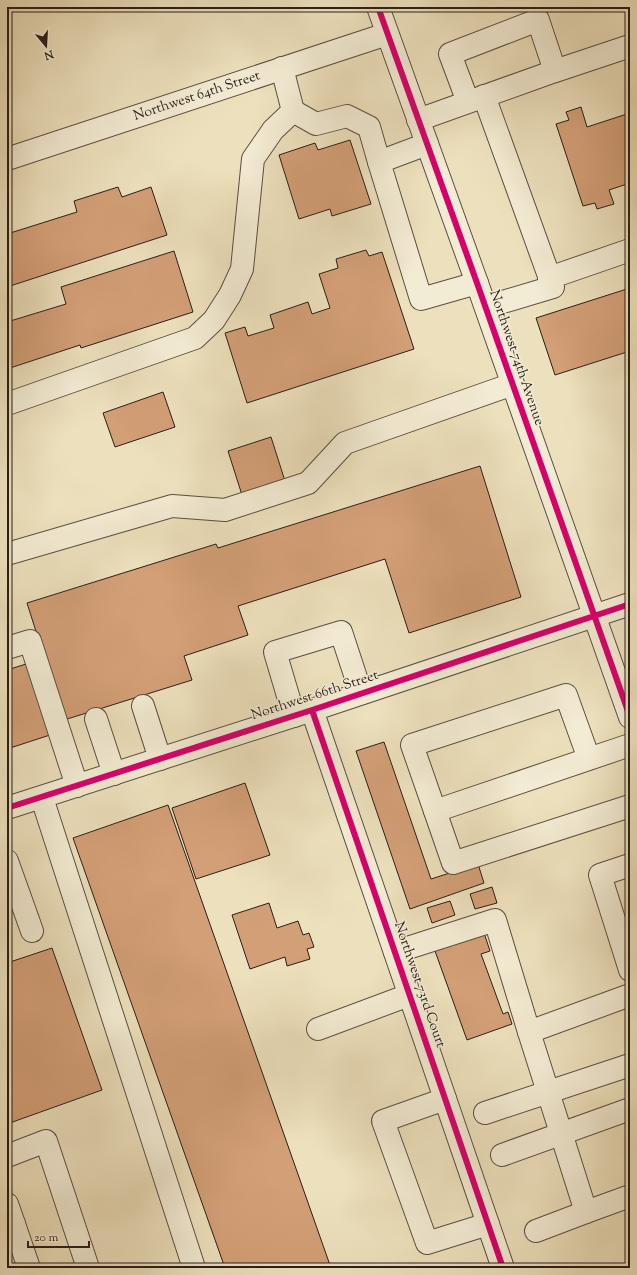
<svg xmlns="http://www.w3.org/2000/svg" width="637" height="1275" font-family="'Sorts Mill Goudy',serif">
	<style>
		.building { fill: #d39f77; stroke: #291e19 }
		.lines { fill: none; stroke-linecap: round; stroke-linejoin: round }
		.minor-casing { stroke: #5a4f42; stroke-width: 24 }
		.minor { stroke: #f3ecd4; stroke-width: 22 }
		.cycleway-casing { stroke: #f3ecd4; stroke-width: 8 }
		.cycleway { stroke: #d6006c; stroke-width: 6 }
		.labels { text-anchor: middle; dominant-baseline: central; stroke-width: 3; stroke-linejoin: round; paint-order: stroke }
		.street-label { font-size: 14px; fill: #291e19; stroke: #f3ecd4 }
	</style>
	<rect width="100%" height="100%" fill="#ede1bd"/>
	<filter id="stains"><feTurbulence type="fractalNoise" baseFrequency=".005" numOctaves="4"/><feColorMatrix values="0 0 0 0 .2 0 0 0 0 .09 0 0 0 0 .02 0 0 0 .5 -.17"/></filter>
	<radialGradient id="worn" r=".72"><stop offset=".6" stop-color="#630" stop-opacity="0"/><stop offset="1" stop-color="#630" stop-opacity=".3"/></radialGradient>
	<path class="building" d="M581,107l6,20 43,-14v70l-21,7 5,14 -17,5 -2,-6 -12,3 -27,-82 13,-4 -3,-8z
		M350,140l21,64 -39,12 -2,-7 -31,10 -20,-64 36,-12 3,7z
		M118,187l4,10 29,-10 16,48 -160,52v-53l70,-22 -3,-11z
		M366,250l3,6 13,-4 32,97 -167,54 -22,-70 20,-6 3,9 26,-8 -4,-13 38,-13 4,12 18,-6 -11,-34 19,-6 -2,-9z
		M174,251l19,61 -112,36 -1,-3 -73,24v-47l59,-18 -5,-17z
		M630,288v63l-75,24 -19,-57z
		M163,392l12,35 -60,20 -12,-34z
		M271,437l14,44 -43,14 -14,-44z
		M480,466l41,131 -112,36 -24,-74 -147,47 10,29 -64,21 8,24 -128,40 -37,-117 189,-59 2,4z
		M26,664l24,71 -43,14v-79z
		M384,742l47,137 47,-15 6,19 -74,26 -54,-158z
		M245,783l25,72 -74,24 -24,-71z
		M168,805l163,463h-106l-152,-430z
		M492,887l5,16 -22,6 -5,-15z
		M450,901l5,14 -23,8 -5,-15z
		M269,903l8,25 21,-7 5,14 6,-2 5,14 -7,2 3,10 -23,7 -2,-9 -35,12 -18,-54z
		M484,933l6,18 -9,3 22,60 5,-2 4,12 -45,16 -32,-89z
		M52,948l50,142 -95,34v-161z"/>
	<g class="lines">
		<defs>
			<g id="minor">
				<path d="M378,7l99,276 153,434"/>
				<path d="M282,68l11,43 23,13 31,-8 22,11 10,35"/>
				<path d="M555,71l75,-25"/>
				<path d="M484,96l69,191 -67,20"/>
				<path d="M418,120l137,-49 -17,-51 -88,34 18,48"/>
				<path d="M427,144l-48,18 42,137 56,-16"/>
				<path id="s1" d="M7,159l380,-125"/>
				<path d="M549,278l81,-28"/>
				<path d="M7,404l188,-66 19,-18 16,-25 12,-26 11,-110 20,-29 20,-19"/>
				<path d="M7,554l165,-48 53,4 83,-27 37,-40 168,-59"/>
				<path d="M7,648l23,-7 47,145"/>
				<path d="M143,706l17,53"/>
				<path d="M312,710l191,558"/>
				<path d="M294,716l-19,-64 66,-20 20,61"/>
				<path d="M96,719l18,55"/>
				<path d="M589,759l-23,-64 -154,50 23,66 195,-66"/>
				<path d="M42,798l152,470"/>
				<path d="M7,808l305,-98 318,-106"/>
				<path d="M435,811l18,52 177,-57"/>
				<path d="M7,861l25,70"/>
				<path d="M630,865l-30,10 30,95"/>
				<path d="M395,952l100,-32 34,112"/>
				<path d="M630,995l-101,37 57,180 44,-16"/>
				<path d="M318,1029l91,-34"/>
				<path d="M445,1099l-62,22 44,122 61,-19"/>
				<path d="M485,1113l145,-48"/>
				<path d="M502,1155l128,-46"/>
				<path d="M7,1156l39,-15 42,127"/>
				<path d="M7,1204l7,20"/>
				<path d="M7,1226l7,-2 15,44"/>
				<path d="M536,1231l50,-19"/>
			</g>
		</defs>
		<use href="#minor" class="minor-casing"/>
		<use href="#minor" class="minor"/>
		<defs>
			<path id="cycleway" d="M378,7l99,276 153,434
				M312,710l191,558
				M7,808l305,-98 318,-106"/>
		</defs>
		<use href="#cycleway" class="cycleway-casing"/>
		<use href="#cycleway" class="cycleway"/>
	</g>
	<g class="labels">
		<g class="street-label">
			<text stroke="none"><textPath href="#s1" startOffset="200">Northwest 64th Street</textPath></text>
			<text transform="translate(516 358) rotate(71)">Northwest 74th Avenue</text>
			<text transform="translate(315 696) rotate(-18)">Northwest 66th Street</text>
			<text transform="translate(419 985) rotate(71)">Northwest 73rd Court</text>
		</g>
	</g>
	<rect width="637" height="1275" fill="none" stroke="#ede1bd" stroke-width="24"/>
	<rect x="8" y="8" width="621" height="1259" fill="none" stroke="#291e19" stroke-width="2"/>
	<rect x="12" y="12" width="613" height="1251" fill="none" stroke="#291e19"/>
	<g transform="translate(46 46) rotate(162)" stroke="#f3ecd4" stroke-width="3" paint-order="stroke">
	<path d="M0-3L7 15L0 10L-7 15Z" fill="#291e19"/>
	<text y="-6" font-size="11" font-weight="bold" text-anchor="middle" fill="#291e19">N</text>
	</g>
	<path d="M28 1241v6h61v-6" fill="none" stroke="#291e19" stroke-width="2"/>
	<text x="34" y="1241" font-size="12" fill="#291e19" stroke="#f3ecd4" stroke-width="3" paint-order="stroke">20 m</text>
	<rect width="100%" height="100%" filter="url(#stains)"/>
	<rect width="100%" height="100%" fill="url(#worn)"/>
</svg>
